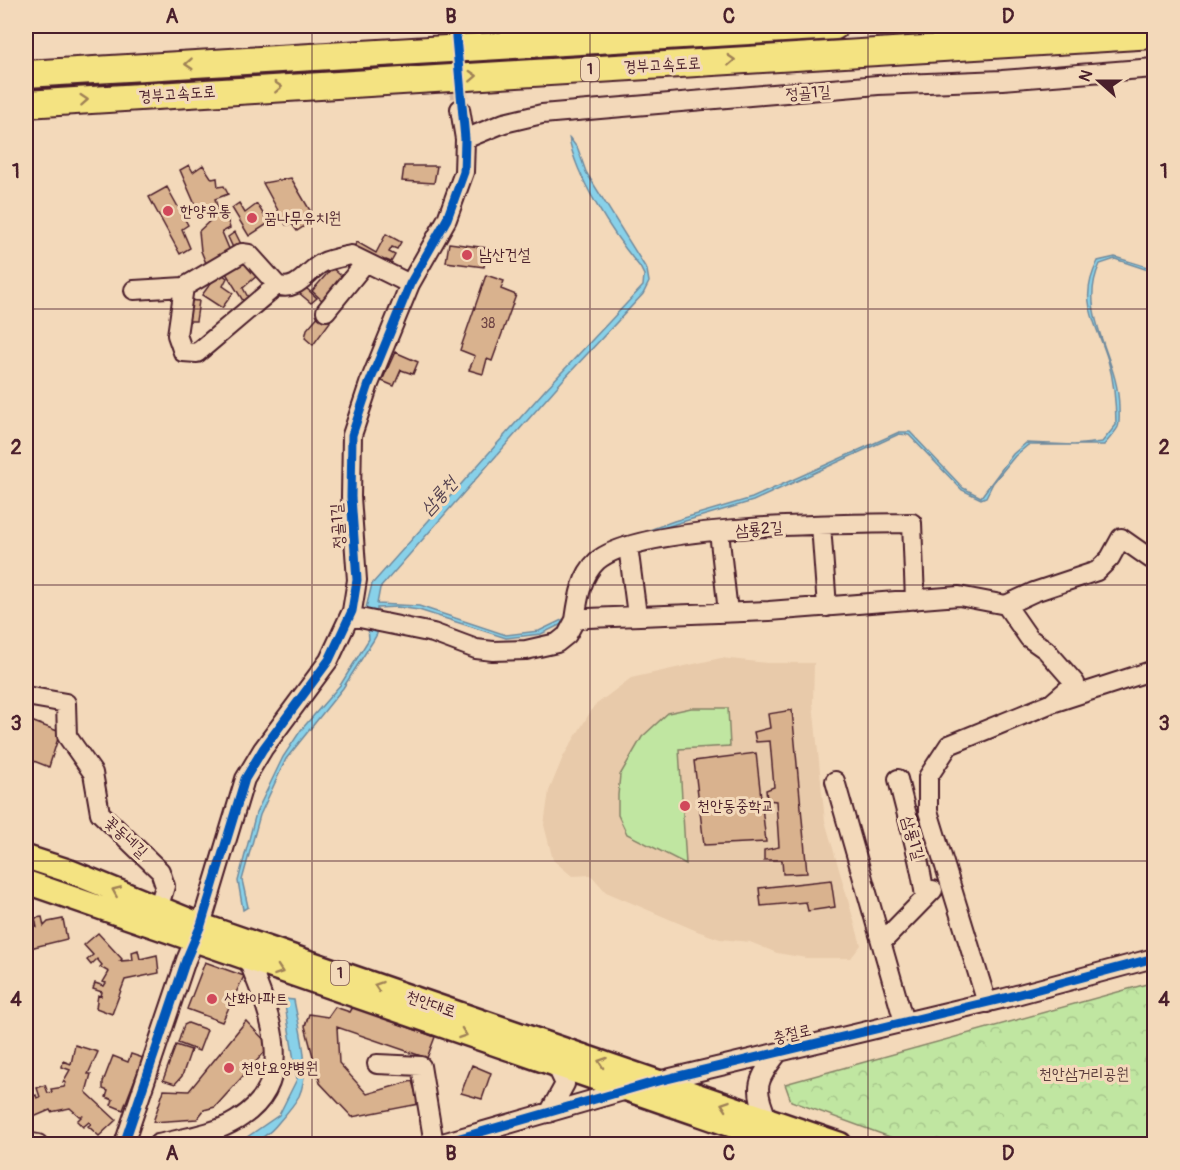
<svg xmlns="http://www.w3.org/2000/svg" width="1180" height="1170" font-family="Pangolin,'Poor Story',sans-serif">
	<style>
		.built { fill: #e8caaa }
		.park { fill: url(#park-crowns); stroke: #858266; stroke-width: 1.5 }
		.garden { fill: #c0e6a1; stroke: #858266; stroke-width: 1.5 }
		.water { fill: #88d1e9; stroke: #6f8a9d; stroke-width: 1.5 }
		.building { fill: #d9b28e; stroke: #4a1f2b; stroke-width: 1.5 }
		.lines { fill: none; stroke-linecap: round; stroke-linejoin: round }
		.minor-tunnel { stroke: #d1b49d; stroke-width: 18; stroke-dasharray: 18 9; stroke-linecap: butt }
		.minor-casing { stroke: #4a1f2b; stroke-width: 22 }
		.major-casing { stroke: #4a1f2b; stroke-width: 27 }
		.highway-casing { stroke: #4a1f2b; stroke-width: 30 }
		.minor { stroke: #f3d9ba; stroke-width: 18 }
		.major { stroke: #f4e382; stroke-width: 22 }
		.highway { stroke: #f4e382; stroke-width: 26 }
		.cycleway-casing { stroke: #f3d9ba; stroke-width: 13 }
		.cycleway { stroke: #0057b8; stroke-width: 9 }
		.oneway { stroke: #9f8156 }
		.grid { fill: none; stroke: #4a1f2b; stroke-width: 1.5; stroke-opacity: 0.55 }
		.poi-dot { fill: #d1495b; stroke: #f3d9ba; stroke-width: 2 }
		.labels { text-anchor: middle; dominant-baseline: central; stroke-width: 6; stroke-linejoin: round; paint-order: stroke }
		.number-label { font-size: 14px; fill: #6e4444 }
		.shield { fill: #f3d9ba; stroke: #7d5756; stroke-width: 1.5 }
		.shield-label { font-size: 15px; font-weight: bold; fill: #4a1f2b }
		.street-label { font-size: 16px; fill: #4a1f2b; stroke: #f3d9ba }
		.poi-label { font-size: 16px; fill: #4a1f2b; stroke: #f3d9ba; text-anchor: start }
		.park-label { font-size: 16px; fill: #5c3d3d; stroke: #f3d9ba }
		.water-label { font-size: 18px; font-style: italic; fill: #564351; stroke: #f3d9ba }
		.neatline { fill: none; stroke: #4a1f2b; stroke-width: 2 }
		.grid-label { font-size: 20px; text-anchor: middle; font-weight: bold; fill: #4a1f2b }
	</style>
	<defs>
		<pattern id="park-crowns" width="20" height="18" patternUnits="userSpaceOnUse" patternTransform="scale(1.5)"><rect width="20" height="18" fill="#c0e6a1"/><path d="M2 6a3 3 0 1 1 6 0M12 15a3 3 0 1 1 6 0" fill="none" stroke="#a6c58b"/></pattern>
	</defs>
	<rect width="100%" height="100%" fill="#f3d9ba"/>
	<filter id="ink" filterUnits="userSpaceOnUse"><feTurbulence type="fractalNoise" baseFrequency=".0167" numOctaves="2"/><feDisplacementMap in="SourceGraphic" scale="12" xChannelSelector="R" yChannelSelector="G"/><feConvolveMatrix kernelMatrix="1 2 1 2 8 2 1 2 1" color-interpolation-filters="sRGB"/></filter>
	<g filter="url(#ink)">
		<path class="built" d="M721,658l46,5h47l-1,40 12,118 36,124 -10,13h-45l-29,-5 -27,-11 -30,-3 -23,-8 -91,-39 -15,-17 -19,1 -19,-16 -9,-35 5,-34 14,-34 31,-51 37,-28z"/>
		<path class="park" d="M1154,982v162h-245l-118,-43 -6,-17z"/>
		<path class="garden" d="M691,708h37l2,38 -51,3 7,115 -59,-30 -9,-19v-20l2,-20 22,-38 26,-24z"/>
		<path class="water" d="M569,137l9,12 8,23 61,98 2,12 -6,12 -81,87 -182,207 -3,16 42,2 87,29 33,-4 25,-12 47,-75 63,-23 78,-23 147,-66h11l53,56 18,9 32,-43 13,-11 48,2 28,-3 14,-17c0,-22 -2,-44 -8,-65 -12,-39 -31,-58 -10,-99l17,-4 39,12v3l-39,-13 -15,5c-24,50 19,93 19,144 0,5 1,14 -1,19 -3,6 -10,13 -14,18h-76l-13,11 -22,27 -7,14 -5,2 -19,-9 -53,-55 -10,-1 -146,67 -78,23 -62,23 -47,75 -25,12 -35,4 -87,-28 -22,-3 -20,1v26l-4,7 -30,47 -57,71 -26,56 -18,65 6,27 -5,3 -5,-29 18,-68 27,-56 18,-27 40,-46 28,-45 -3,-31 6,-24 173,-194 98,-104 1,-11 -4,-8c-26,-31 -65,-90 -71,-130z
			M284,999l10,1c5,29 18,67 5,96 -5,9 -13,18 -20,26 -11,14 -24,23 -42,22l42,-29 18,-36z"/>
		<path class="building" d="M189,165l4,7 10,-7 9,14 5,-1 1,9 6,-1 4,8 -13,5 3,10 -18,7 -20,-46z
			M404,166h33l-3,17 -32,-2z
			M291,178l24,41 -18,12 -5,-7 -6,1 -23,-42z
			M167,187l21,38 -6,4 8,19 -10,6 -31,-57z
			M239,203l6,10 12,-9 12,19 -20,13 -17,-28z
			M226,215l4,13 -8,4 10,24 -24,12 -7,-17 -2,-20 14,-13z
			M235,232l7,14 -7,6 -7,-15z
			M386,234l15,8 -4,7 -5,-2 -3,5 6,3 -4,7 -5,-2 -3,6 -30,-18 4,-6 19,11z
			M449,243l38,5 -3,19 -38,-5z
			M245,256l14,18 -16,14 7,13 -5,3 -21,-34z
			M332,268l14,12 -20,24 -14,-13z
			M219,272l8,6 -4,8 10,7 -11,15 -20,-13z
			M486,275l18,6 -3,8 15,6 -24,66 -5,-2 -4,15 -14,-4 6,-14 -15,-6z
			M305,287l12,11 -6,5 -12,-10z
			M184,300l15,1 -3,20h-15z
			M320,314l10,8 -17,23 -8,-7 2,-9z
			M395,352l23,10 -5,12 -12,-4 -7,16 -12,-5z
			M792,710l15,163 -24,1 -1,-14h-18v-10l15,-3 -3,-46 -9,-1 -1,-10 8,-3 -4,-46 -14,1 -2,-10 16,-4 -2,-14z
			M26,719l34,13 -11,35 -23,-9z
			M756,753l10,89 -62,3 -10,-84z
			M831,880l4,27 -27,4 -2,-9 -45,4 -2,-18z
			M42,917l2,9 4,-4 15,-3 4,20 -41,10v-22l8,-3 3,4 -2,-10z
			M98,933l24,26 -2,2 13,-1 -1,-8 6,-2 2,9 17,-4 2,18 -34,7 -13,34 -16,-6 2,-13 3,1 1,-4 -9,-3 2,-6 9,3 2,-3 -3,-1 6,-10 -9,-5 2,-2 -5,-6 -6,6 -4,-5 6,-5 -9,-10z
			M205,962l39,14 -22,46 -35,-13z
			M335,1007l15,5 3,-5 82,30 -8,21 -90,-31 2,36 28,31 45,-13 7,23 -67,13 -32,-34 -15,-57 4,-12 19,3z
			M246,1021l24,25 -55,61 -11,3 -7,9 -44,3 11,-32 25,1z
			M188,1023l19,7 -8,21 -21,-8 6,-18z
			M75,1045l23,7 -10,22h3l-5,18 30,28 -17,16 -11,-10 3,-2 -2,-2 -6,5 -6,-6 5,-5h-3l-9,-8 -19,4 -1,-2 -21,9 -3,-20 10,-4 1,3 3,-1 -3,-9 8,-3 3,8 4,-1 -1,-3 13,-2 2,-4 -3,-1 7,-12 -8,-3 1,-6 8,3z
			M176,1045l15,5 -9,26 -7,8 -12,-4z
			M131,1054l12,4 -20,52 -12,-5 2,-5 -7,-3 2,-6 -5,-2v-7l10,-26 15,6z
			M472,1065l19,8 -9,26 -21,-6z"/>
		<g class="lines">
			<path class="minor-tunnel" d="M455,26l5,83"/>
			<defs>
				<path id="minor" d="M465,139l39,-16 38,-9 336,-29 124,-5 152,-12
					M184,287l-7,48 6,17 14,1 80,-68
					M134,290l50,-3 58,-34 7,1 28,31c20,8 30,-14 45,-22 8,-4 20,-6 29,-8l59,29
					M326,311l39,-48
					M821,525l6,82
					M719,532l9,80
					M628,546l9,69
					M1006,605l28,-13 63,-21 13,-13 11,-20 30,21
					M350,616l83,17 43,16 17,2 33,-1 31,-7 10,-8 8,-15 13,-2 181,-7 190,-15 47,9 23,33 17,12 29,33 -23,20
					M575,620c3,-21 6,-44 22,-59 44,-38 251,-37 315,-38l3,77
					M26,696l40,7 1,33 26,37 7,40 60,58 5,15 -7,23
					M898,779c9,40 22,78 27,118
					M835,781l69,241
					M882,942l51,-52
					M987,1003l-59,-192v-34l21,-32 103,-42 102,-33
					M377,1064l44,2 13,78
					M549,1113l16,-29 -9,-19
					M768,1120c-15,-33 -11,-40 10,-67
					M26,1142l12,2
					M124,1144l62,-184 15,-35 44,-146 18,-30 66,-89 23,-49 5,-31 -6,-83 1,-62 17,-51 41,-100 37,-65 17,-47 1,-33 -5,-30
					M158,1144c25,-6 57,-10 79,-24 63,-38 33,-106 11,-160
					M439,1144l219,-63 347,-83 149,-40"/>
				<path id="major" d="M26,857l43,14 132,54 639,219
					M26,882l759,262"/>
				<path id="highway" d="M26,74l809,-48
					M26,104l1128,-69"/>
			</defs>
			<use href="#minor" class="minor-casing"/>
			<use href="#major" class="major-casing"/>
			<use href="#highway" class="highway-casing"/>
			<use href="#minor" class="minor"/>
			<use href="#major" class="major"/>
			<use href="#highway" class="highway"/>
			<defs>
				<path id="cycleway" d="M124,1144l62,-184 15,-35 44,-146 18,-30 66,-89 23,-49 5,-31 -6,-83 1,-62 17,-51 41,-100 37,-65 17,-47 1,-33 -10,-113
					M439,1144l219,-63 347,-83 149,-40"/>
			</defs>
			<use href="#cycleway" class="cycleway-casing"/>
			<use href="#cycleway" class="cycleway"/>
		</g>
		<defs><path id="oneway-chevron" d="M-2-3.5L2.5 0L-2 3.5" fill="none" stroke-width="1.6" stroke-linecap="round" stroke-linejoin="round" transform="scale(1.5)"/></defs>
		<g class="oneway">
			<use href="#oneway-chevron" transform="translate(731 60) rotate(-3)"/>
			<use href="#oneway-chevron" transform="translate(189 64) rotate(176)"/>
			<use href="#oneway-chevron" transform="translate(473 76) rotate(-3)"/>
			<use href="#oneway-chevron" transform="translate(278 87) rotate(-3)"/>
			<use href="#oneway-chevron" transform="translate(84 100) rotate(-4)"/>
			<use href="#oneway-chevron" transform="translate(116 891) rotate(-157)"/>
			<use href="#oneway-chevron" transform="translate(279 971) rotate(19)"/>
			<use href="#oneway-chevron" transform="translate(378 986) rotate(-161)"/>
			<use href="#oneway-chevron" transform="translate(463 1034) rotate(19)"/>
			<use href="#oneway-chevron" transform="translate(602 1062) rotate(-161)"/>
			<use href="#oneway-chevron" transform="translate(725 1105) rotate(-161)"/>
		</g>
	</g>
	<path class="grid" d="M312,26v1118M590,26v1118M868,26v1118M26,309h1128M26,585h1128M26,861h1128"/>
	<g class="poi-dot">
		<circle cx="168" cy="211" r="6"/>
		<circle cx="252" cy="218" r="6"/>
		<circle cx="467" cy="255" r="6"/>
		<circle cx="685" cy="806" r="6"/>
		<circle cx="212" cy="999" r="6"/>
		<circle cx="229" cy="1068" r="6"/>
	</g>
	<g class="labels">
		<g class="number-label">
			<text x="488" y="323">38</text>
		</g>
		<g class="shield">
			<rect x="581" y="57" width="18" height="24" rx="4.5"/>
			<rect x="331" y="961" width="18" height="24" rx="4.5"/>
		</g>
		<g class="shield-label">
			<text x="590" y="69">1</text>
			<text x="340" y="973">1</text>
		</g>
		<g class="street-label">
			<text transform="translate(662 65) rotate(-3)">경부고속도로</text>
			<text transform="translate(808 93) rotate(-4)">정골1길</text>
			<text transform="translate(177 94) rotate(-4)">경부고속도로</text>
			<text transform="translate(338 526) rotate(-94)">정골1길</text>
			<text transform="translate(759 529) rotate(-4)">삼룡2길</text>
			<text transform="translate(126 837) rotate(43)">꽃동네길</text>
			<text transform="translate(913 838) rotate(74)">삼룡1길</text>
			<text transform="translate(431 1004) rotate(19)">천안대로</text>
			<text transform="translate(792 1034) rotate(-13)">충절로</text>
		</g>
		<g class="poi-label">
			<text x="180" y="211">한양유통</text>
			<text x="264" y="218">꿈나무유치원</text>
			<text x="479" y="255">남산건설</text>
			<text x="697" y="806">천안동중학교</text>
			<text x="224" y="999">산화아파트</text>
			<text x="241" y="1068">천안요양병원</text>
		</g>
		<g class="park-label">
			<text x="1084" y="1074">천안삼거리공원</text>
		</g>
		<g class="water-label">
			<text transform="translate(439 496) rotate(-48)">삼룡천</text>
		</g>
	</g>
	<rect width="1180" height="1170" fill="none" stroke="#f3d9ba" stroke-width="66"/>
	<g transform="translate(1099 81) rotate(291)" stroke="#f3d9ba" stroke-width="4.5" paint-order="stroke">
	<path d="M0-4.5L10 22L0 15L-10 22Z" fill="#4a1f2b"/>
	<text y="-9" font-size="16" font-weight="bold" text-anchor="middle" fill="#4a1f2b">N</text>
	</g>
	<rect x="33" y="33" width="1114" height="1104" class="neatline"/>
	<g class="grid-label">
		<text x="172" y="23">A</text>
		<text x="451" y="23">B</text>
		<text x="729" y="23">C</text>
		<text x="1008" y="23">D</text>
		<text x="16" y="178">1</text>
		<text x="1164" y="178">1</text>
		<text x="16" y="454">2</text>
		<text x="1164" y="454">2</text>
		<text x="16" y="730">3</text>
		<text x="1164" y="730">3</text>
		<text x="16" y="1006">4</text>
		<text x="1164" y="1006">4</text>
		<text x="172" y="1160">A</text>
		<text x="451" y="1160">B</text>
		<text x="729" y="1160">C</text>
		<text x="1008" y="1160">D</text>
	</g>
</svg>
